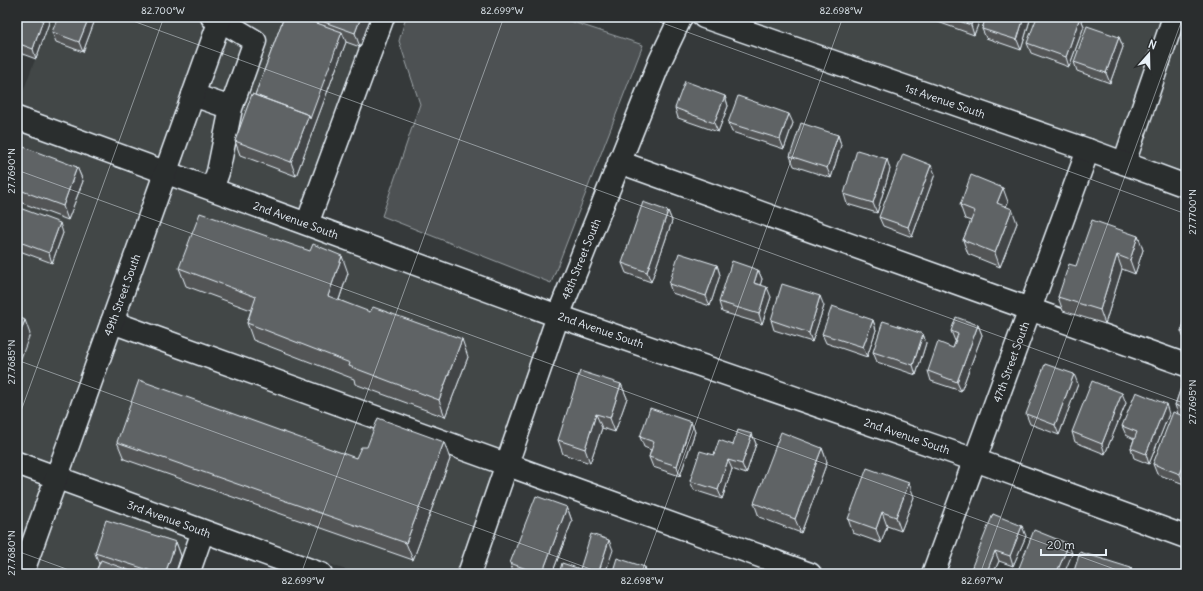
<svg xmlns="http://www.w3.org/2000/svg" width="1203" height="591" font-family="Delius,sans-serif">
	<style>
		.built { fill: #424647 }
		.green { fill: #4d5152; stroke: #9aa1a5 }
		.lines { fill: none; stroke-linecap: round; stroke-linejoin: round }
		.minor-casing { stroke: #e8f1f8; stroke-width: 25 }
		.major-casing { stroke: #e8f1f8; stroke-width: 25 }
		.minor { stroke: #2a2d2e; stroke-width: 22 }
		.major { stroke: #2a2d2e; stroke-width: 22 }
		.wall { fill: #525557; stroke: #e8f1f8 }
		.shaded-wall { fill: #424547; stroke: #e8f1f8 }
		.building { fill: #5f6365; stroke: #e8f1f8 }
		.ticks { fill: none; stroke: #e8f1f8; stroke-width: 1; stroke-opacity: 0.45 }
		.labels { text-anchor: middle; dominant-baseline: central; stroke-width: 3; stroke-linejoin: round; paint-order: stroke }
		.street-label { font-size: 11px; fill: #e8f1f8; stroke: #2a2d2e }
		.neatline { fill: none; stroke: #e8f1f8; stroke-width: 1.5 }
		.ticks-label { font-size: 10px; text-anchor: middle; fill: #e8f1f8 }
	</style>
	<rect width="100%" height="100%" fill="#35393a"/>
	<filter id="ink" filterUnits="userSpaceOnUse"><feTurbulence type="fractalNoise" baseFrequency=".025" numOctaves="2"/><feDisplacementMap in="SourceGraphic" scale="8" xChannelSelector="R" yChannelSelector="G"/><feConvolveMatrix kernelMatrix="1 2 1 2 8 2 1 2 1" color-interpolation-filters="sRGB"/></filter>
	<g filter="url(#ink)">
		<path class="built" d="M51,17h158l-50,140 -141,-52z
			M233,17h153l-69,197 -137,-49z
			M742,17h420l-45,131z
			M1185,17h1v155l-48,-17z
			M17,131l134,50 -101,281 -33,-12z
			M172,188l372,136 -87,250h-100l-286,-104z
			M17,477l25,9 -25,68z
			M63,493l133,49 -12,32h-150z"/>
		<path class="green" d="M406,17h152l85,28 -92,238 -169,-67 38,-112 -21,-63z"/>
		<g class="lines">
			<defs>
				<path id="minor" d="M193,95l38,13 24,-67 -35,-21 -8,-3
					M17,118l541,198 417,144 211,77
					M619,162l567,203
					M1124,163l50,-146
					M212,189l6,-17 13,-64
					M307,224l76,-207
					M112,322l698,252
					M17,463l304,111
					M188,574l15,-43
					M469,574l89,-258 102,-255 21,-44
					M933,574l155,-424"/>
				<path id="major" d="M704,17l384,133 98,36
					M22,574l199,-557"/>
			</defs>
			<use href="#minor" class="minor-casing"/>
			<use href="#major" class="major-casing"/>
			<use href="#minor" class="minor"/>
			<use href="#major" class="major"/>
		</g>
		<path class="wall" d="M17,17h34l-15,42 -19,-7z
			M96,17l-13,35 -27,-10 -4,-10z
			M284,17h85l1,2 -10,28 -14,-5 -50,134 -56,-21 -5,-14 20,-46z
			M936,17h45l-7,18 -36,-13z
			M986,17h43l1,3 -9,30 -35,-12 -4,-9z
			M1080,17l4,9 -15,41 -38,-14 -4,-10z
			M1119,37l4,10 -13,36 -33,-12 -3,-9z
			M725,96l3,10 -10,26 -40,-14 -3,-10z
			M728,123h65l-9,26 -52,-17z
			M838,135l3,10 -10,33 -37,-12 -4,-10z
			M17,156l60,11 6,14 -15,39 -51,-19z
			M890,169l-13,44 -30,-9 -3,-10z
			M935,174l-23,63 -29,-11 -4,-9z
			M1008,202l-2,4 11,17 -17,44 -32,-13 -5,-14 8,-19 -6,-2 -5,-14z
			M17,207l46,26 -11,30 -35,-13z
			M668,211l4,10 -21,61 -25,-9 -4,-10z
			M1138,236l5,14 -8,24 -13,-5 -17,55 -42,-13 -5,-14 18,-31z
			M717,265l3,10 -10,31 -38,-13 -3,-9z
			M179,268l169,5 -9,27 129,57 -23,60 -90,-33 -1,-5 -101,-39 -6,-17 4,-13 -65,-24z
			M758,270l4,9 -2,6 11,12 -9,27 -40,-12 -3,-10z
			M824,306l-12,36 -38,-12 -3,-10z
			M1186,319v23l-1,-1 -4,-10z
			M873,320l3,10 -9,27 -41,-14 -4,-9z
			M978,325l4,10 -21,56 -30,-10 -3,-10 25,-23 3,-7h-1l-4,-10z
			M923,334l3,9 -10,32 -39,-13 -4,-10z
			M1186,373v105l-2,6 -27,-10 -4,-10 25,-50 -3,-9z
			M621,384l6,14 -12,34 -13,-4 -12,35 -27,-9 -5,-14z
			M1078,384l-19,51 -29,-11 -4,-10z
			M1126,403l-21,51 -30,-12 -3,-10z
			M1169,414l-20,50 -15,-6 -3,-10 3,-9 -8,-4 -4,-9z
			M691,422l4,10 -15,44 -27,-9 -4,-10 2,-7 -7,-3 -4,-10z
			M752,434l4,10 -10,30 -14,-5 -10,30 -28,-9 -4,-9 24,-26z
			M117,442l239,16 94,1 -37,101 -289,-101z
			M822,448l5,14 -26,71 -42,-16 -5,-14z
			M914,497l-13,34 -14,-5 -6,17 -28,-10 -5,-14z
			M567,507l5,14 -20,53h-38l-4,-11z
			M993,514l33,22 -13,30 -14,-5 -6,13z
			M176,542l5,14 -6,18h-80l4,-10 -4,-11z"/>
		<path class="shaded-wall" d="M44,17h7l-15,42 -3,-10z
			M89,17h7l-13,35 -4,-10z
			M361,17h8l1,2 -10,28 -5,-14z
			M974,17h7l-7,18 -3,-10z
			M1024,17h5l1,3 -9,30 -4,-10z
			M1080,17l4,9 -15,41 -3,-10z
			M342,32l4,10 -50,134 -5,-14 18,-47z
			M1119,37l4,10 -13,36 -4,-10z
			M725,96l3,10 -10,26 -4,-9z
			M789,114l4,9 -9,26 -4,-10z
			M838,135l3,10 -10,33 -4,-10z
			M887,159l3,10 -13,44 -4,-10z
			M931,165l4,9 -23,63 -4,-10z
			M77,167l6,14 -15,39 -5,-14z
			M1003,188l5,14 -6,15 -5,-14z
			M1012,209l5,14 -17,44 -5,-14z
			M668,211l4,10 -21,61 -4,-10z
			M60,223l3,10 -11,30 -3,-10z
			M1138,236l5,14 -8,24 -5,-14z
			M1117,255l5,14 -17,55 -5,-14z
			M342,256l6,17 -14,41 -6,-18z
			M717,265l3,10 -10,31 -4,-10z
			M758,270l4,9 -4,14 -4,-10z
			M767,287l4,10 -9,27 -3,-10z
			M820,296l4,10 -12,36 -3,-9z
			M25,320l5,14 -13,35v-28z
			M873,320l3,10 -9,27 -4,-10z
			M978,325l4,10 -21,56 -4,-9z
			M923,334l3,9 -10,32 -3,-10z
			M462,339l6,18 -23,60 -6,-17z
			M1074,374l4,10 -19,51 -4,-10z
			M621,384l6,14 -12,34 -5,-14z
			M1122,393l4,10 -21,51 -3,-10z
			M1166,404l3,10 -20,50 -3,-10z
			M596,414l6,14 -12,35 -5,-14z
			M691,422l4,10 -15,44 -3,-10z
			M752,434l4,10 -10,30 -4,-10z
			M444,442l6,17 -37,101 -7,-17z
			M822,448l5,14 -26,71 -6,-14z
			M1186,459v19l-2,6 -4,-10z
			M728,460l4,9 -10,30 -4,-9z
			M909,483l5,14 -13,34 -5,-14z
			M567,507l5,14 -20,53h-10z
			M882,512l5,14 -6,17 -5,-14z
			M1022,526l4,10 -13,30 -3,-10z
			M609,540l4,10 -8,24h-7z
			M176,542l5,14 -6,18h-10z
			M1069,544l3,10 -8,20h-8z
			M995,551l4,10 -6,13h-7z
			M645,567l2,7h-4z
			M1131,568l2,6h-4z"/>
		<path class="building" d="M17,17h27l-11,32 -16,-6z
			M58,17h31l-10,25 -27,-10z
			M284,17h16l42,15 -32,87 -1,-4 -54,-20z
			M310,17h51l-6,16z
			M947,17h27l-3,8z
			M986,17h38l-7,23 -35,-11z
			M1037,17h43l-14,40 -39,-14z
			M1087,26l32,11 -13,36 -32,-11z
			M685,81l40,15 -11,27 -39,-15z
			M252,94l57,21 -18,47 -56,-21z
			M738,96l51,18 -9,25 -52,-16z
			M801,123l37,12 -11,33 -37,-12z
			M21,146l56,21 -14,39 -46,-17v-33z
			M857,150l30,9 -14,44 -29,-9z
			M903,154l28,11 -23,62 -29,-10z
			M971,175l32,13 -6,15 15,6 -17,44 -32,-13 12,-29 -15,-6z
			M643,202l25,9 -21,61 -25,-9z
			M17,207l43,16 -11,30 -32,-12z
			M200,213l110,38 3,-7 29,12 -14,40 42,16 3,-5 89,32 -23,61 -90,-34 1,-3 -103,-40 9,-26 -77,-29z
			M1092,220l46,16 -8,24 -13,-5 -17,55 -42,-13 11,-33 7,2z
			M679,253l38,12 -11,31 -37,-12z
			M732,261l26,9 -4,13 13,4 -8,27 -40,-12z
			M782,284l38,12 -11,37 -38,-13z
			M832,306l41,14 -10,27 -41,-13z
			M17,316l8,4 -8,21z
			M956,317l22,8 -21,57 -29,-11 10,-29 15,6 5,-14 -7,-3z
			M1186,319v14l-5,-2z
			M883,321l40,13 -10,31 -40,-13z
			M1045,364l29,10 -19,51 -29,-11z
			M580,371l41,13 -11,34 -14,-4 -11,35 -27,-9z
			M1186,373v36l-11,-4z
			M139,380l217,78 5,-11h6l11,-29 66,24 -38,101 -289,-101z
			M1092,381l30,12 -20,51 -30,-12z
			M1136,392l30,12 -20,50 -15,-6 6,-16 -15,-6z
			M650,408l41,14 -14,44 -28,-9 5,-15 -14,-5z
			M1173,412l13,5v42l-6,15 -27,-10z
			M738,430l14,4 -10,30 -14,-4 -10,30 -28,-9 10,-30 14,4 5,-15 14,5z
			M781,432l41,16 -27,71 -41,-16z
			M867,468l42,15 -13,34 -14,-5 -6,17 -28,-10z
			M536,496l31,11 -25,67h-2l-30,-11z
			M993,514l29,12 -12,30 -15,-5 -9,23h-17z
			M106,520l70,22 -11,32h-4l-66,-21z
			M1034,530l35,14 -13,30h-37l-2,-1z
			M591,534l18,6 -11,34h-39l3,-11 18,6z
			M1080,552l51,16 -2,6h-56z
			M617,558l28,9 -2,7h-31z
			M101,560l38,14h-44z
			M1153,569l14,5h-15z"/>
	</g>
	<path class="ticks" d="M122,17l1064,387M646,17l540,197M1170,17l16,6M17,170l1111,404M17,360l587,214M17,422l147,-405M17,551l63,23M301,574l203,-557M641,574l202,-557M980,574l203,-557"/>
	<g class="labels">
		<g class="street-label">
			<text transform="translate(945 101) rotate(19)">1st Avenue South</text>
			<text transform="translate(296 220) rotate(20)">2nd Avenue South</text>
			<text transform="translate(581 259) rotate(-68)">48th Street South</text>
			<text transform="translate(122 295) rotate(-70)">49th Street South</text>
			<text transform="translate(601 330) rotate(19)">2nd Avenue South</text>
			<text transform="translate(1011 362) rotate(-70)">47th Street South</text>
			<text transform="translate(907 436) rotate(19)">2nd Avenue South</text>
			<text transform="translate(169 519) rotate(20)">3rd Avenue South</text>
		</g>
	</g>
	<rect width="1203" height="591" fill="none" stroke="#2a2d2e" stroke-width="44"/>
	<g transform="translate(1149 54) rotate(20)" stroke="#2a2d2e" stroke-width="3" paint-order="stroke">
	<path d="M0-3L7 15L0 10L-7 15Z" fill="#e8f1f8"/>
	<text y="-6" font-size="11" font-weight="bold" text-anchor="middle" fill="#e8f1f8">N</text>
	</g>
	<path d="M1041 549v6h65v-6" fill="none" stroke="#e8f1f8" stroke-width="2"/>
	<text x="1047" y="549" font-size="12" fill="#e8f1f8" stroke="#2a2d2e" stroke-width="3" paint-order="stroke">20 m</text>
	<rect x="22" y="22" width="1159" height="547" class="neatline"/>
	<g class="ticks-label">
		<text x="163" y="14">82.700°W</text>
		<text x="502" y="14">82.699°W</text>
		<text x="841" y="14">82.698°W</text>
		<text transform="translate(11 171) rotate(-90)" y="4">27.7690°N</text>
		<text transform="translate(1192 212) rotate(-90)" y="4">27.7700°N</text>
		<text transform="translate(11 362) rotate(-90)" y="4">27.7685°N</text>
		<text transform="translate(1192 402) rotate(-90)" y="4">27.7695°N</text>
		<text transform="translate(11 553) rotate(-90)" y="4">27.7680°N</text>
		<text x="303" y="584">82.699°W</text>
		<text x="642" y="584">82.698°W</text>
		<text x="982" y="584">82.697°W</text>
	</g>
</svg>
